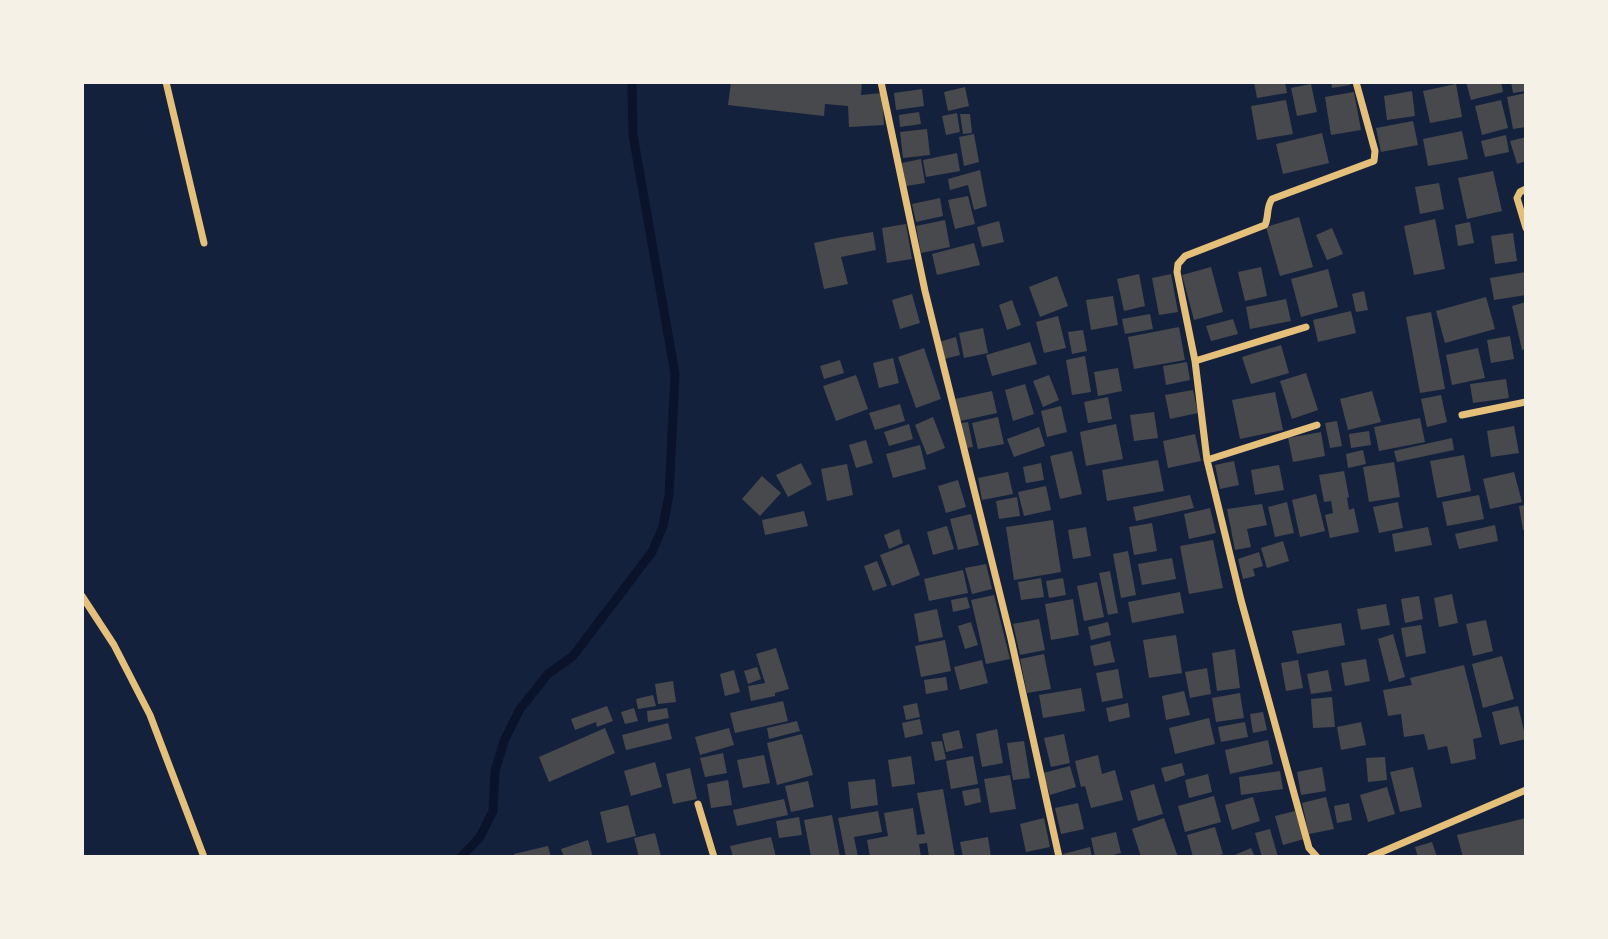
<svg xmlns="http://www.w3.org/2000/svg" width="1608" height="939" font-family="'Alegreya Sans',sans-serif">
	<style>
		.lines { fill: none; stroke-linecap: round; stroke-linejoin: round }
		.stream { stroke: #0b132b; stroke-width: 9 }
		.building { fill: #48494c }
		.minor { stroke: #e5c07b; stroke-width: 7 }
	</style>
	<rect width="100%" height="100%" fill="#14213d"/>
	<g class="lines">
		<path class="stream" d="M461,857l19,-20 13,-26 2,-40 9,-30 16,-32 28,-35 25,-18 79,-104 11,-26 6,-31 6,-121 -42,-239 -1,-53"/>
	</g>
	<path class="building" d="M731,82h131l-1,13 21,-2 2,32 -35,2 -1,-21 -23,-2 -1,12 -96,-11z
		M1254,82h31l2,11 -30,5z
		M1331,82h18l1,3 -18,3z
		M1466,82h35l2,10 -32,8z
		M1511,82h15v9l-13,2z
		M1311,84l6,28 -20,4 -6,-28z
		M1456,84l6,33 -32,6 -7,-32z
		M965,87l4,19 -21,5 -4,-19z
		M922,89l2,17 -28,4 -2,-17z
		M1412,91l3,25 -28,4 -3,-24z
		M1354,92l7,38 -30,5 -6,-38z
		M1526,93v34l-13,2 -6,-32z
		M1286,100l7,34 -36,6 -6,-34z
		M1501,100l7,28 -26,7 -7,-29z
		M919,112l2,12 -21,3 -1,-12z
		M957,113l3,19 -14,3 -4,-19z
		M960,114h10l2,19 -9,1z
		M1413,121l5,24 -37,7 -5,-24z
		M927,129l3,26 -27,3 -3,-26z
		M1462,131l6,28 -40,7 -5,-27z
		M1322,133l7,30 -46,11 -7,-30z
		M974,134l5,28 -15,4 -5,-29z
		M1506,135l3,17 -24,5 -4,-16z
		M1526,137v24l-9,3 -7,-23z
		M957,153l3,18 -34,6 -3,-17z
		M921,159l4,24 -19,3 -4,-23z
		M980,170l7,36 -13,4 -6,-25 -18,5 -2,-11z
		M1493,171l9,40 -35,8 -9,-41z
		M1439,183l5,26 -24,5 -5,-27z
		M968,196l7,28 -20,5 -7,-29z
		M940,198l3,18 -27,6 -4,-18z
		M1299,217l14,50 -33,9 -14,-49z
		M1435,219l10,50 -31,6 -10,-49z
		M945,220l5,27 -29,6 -5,-27z
		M999,221l5,21 -22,5 -5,-20z
		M1470,222l4,21 -16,3 -3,-21z
		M906,224l6,35 -25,4 -5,-35z
		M1332,228l11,26 -16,6 -11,-25z
		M873,232l3,18 -35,7 7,27 -24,5 -10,-46 23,-5z
		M1513,233l4,28 -22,3 -4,-28z
		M974,243l6,22 -43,10 -5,-21z
		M1211,267l12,45 -29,8 -12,-45z
		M1261,267l6,29 -22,5 -7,-29z
		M1328,269l10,38 -37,10 -10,-38z
		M1526,272v23l-32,5 -4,-22z
		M1139,274l6,32 -21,5 -7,-32z
		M1171,274l7,38 -19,3 -7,-37z
		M1057,276l11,30 -28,11 -11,-30z
		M1364,291l4,19 -12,2 -4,-18z
		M912,294l8,29 -20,6 -8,-29z
		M1113,296l5,29 -27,5 -5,-30z
		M1486,297l9,32 -50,14 -9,-32z
		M1286,299l5,22 -41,8 -4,-22z
		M1012,300l9,25 -14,5 -8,-25z
		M1526,302v47l-4,1 -10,-44z
		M1351,311l5,22 -38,9 -5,-22z
		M1431,312l14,77 -25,4 -14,-76z
		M1150,314l3,15 -28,5 -3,-15z
		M1058,316l8,32 -22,5 -8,-31z
		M1233,319l5,15 -27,7 -5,-15z
		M1179,327l6,33 -51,9 -6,-32z
		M983,328l5,25 -24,5 -5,-25z
		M1083,330l4,21 -15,3 -4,-22z
		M1510,336l4,23 -23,4 -4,-23z
		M956,337l4,18 -16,4 -5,-17z
		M1030,342l7,22 -45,12 -6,-21z
		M1281,345l8,28 -38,11 -9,-27z
		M924,348l17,51 -25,9 -18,-51z
		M1478,348l7,30 -33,7 -6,-30z
		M1085,356l6,36 -19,3 -6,-35z
		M893,358l6,25 -20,5 -6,-25z
		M840,360l4,13 -20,6 -4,-13z
		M1187,362l3,18 -24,5 -3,-19z
		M1118,368l4,23 -24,5 -4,-24z
		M1306,373l12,37 -26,9 -12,-38z
		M856,375l12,34 -32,12 -13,-35z
		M1049,375l10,25 -16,7 -10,-26z
		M1506,379l3,19 -36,5 -3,-19z
		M1025,384l9,30 -21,7 -8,-31z
		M1193,390l5,23 -28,6 -5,-24z
		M992,391l5,22 -37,8 -5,-22z
		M1372,391l9,31 -33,8 -8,-31z
		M1275,392l8,38 -43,9 -8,-39z
		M1441,395l6,27 -20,5 -6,-28z
		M1108,397l4,22 -24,4 -4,-21z
		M900,404l5,17 -30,9 -6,-17z
		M1061,406l6,26 -20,5 -6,-26z
		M1154,412l4,26 -24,3 -4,-26z
		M933,417l12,31 -18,7 -12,-30z
		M998,417l6,27 -26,5 -6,-26z
		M1420,418l5,24 -46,9 -5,-24z
		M1337,421l5,25 -12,2 -5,-25z
		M968,422l5,25 -7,1 -5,-25z
		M909,424l4,15 -24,7 -5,-14z
		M1116,424l7,35 -37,7 -6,-34z
		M1514,426l5,27 -28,4 -4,-26z
		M1039,427l6,19 -31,11 -7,-18z
		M1369,431l2,14 -20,3 -2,-14z
		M1321,432l4,24 -32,6 -5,-24z
		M1195,434l6,27 -33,7 -5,-27z
		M1452,438l2,12 -57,12 -3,-11z
		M866,440l7,23 -17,5 -7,-23z
		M920,445l6,24 -33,9 -7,-24z
		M1363,450l3,14 -18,4 -2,-14z
		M1072,451l10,43 -22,5 -10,-43z
		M1464,455l7,36 -34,7 -7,-37z
		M1158,460l6,31 -57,10 -5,-31z
		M1234,461l5,24 -19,4 -5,-24z
		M1394,462l6,35 -31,5 -6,-35z
		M801,463l11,21 -24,13 -12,-22z
		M1041,463l3,17 -18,3 -3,-16z
		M847,464l6,31 -26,6 -6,-32z
		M1279,465l5,25 -29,5 -4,-25z
		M1344,471l5,26 -2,1 2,12 5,-2 5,24 -29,6 -5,-23 8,-2 -2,-12 -7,1 -5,-27z
		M1008,472l5,22 -31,6 -4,-22z
		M1514,472l8,30 -32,7 -7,-30z
		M762,476l19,17 -21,23 -18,-17z
		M958,480l8,27 -20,6 -8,-27z
		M1046,486l5,24 -27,6 -6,-24z
		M1316,494l9,37 -25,6 -8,-37z
		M1190,495l4,13 -58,13 -3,-14z
		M1479,495l5,24 -37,7 -5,-24z
		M1017,497l3,19 -21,3 -3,-18z
		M1287,502l7,31 -19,4 -7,-30z
		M1398,502l5,26 -24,5 -6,-26z
		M1262,504l5,21 -20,4 4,18 -16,3 -8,-41z
		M1526,505v24l-3,1 -4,-24z
		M1210,508l6,25 -27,6 -5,-25z
		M804,511l4,15 -43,9 -3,-15z
		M971,514l8,31 -21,5 -8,-31z
		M1053,520l8,52 -47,8 -8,-53z
		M1152,523l5,28 -23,4 -5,-28z
		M1495,525l3,16 -39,8 -4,-15z
		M947,526l7,23 -21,6 -6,-23z
		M1086,527l5,29 -18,3 -5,-29z
		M1428,527l4,18 -37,7 -3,-18z
		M899,529l4,14 -14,6 -5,-14z
		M1213,540l10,48 -34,6 -9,-48z
		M1283,541l6,20 -22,7 -6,-20z
		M909,544l11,31 -28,11 -12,-31z
		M1128,551l8,44 -15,3 -8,-44z
		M1259,552l4,14 -10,3 2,7 -12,3 -5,-20z
		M1172,558l4,21 -34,6 -4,-21z
		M877,561l10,25 -14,5 -9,-25z
		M986,564l6,25 -20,5 -7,-26z
		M963,570l5,23 -39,8 -5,-22z
		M1110,571l8,42 -10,2 -9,-42z
		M1041,578l3,19 -23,3 -3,-18z
		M1063,578l3,17 -17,3 -3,-17z
		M1097,582l7,35 -20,4 -7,-35z
		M1180,592l4,21 -52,10 -4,-21z
		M1452,594l6,29 -19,4 -5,-29z
		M994,595l16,64 -24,5 -15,-64z
		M1419,596l4,23 -18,4 -4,-24z
		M967,597l3,11 -17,4 -2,-12z
		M1073,599l6,36 -28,5 -6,-36z
		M1386,604l4,21 -29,5 -4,-21z
		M937,609l6,28 -24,5 -5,-28z
		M1039,619l6,31 -25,5 -7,-31z
		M1486,620l7,31 -20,5 -7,-32z
		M971,622l7,23 -13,4 -7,-23z
		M1108,622l3,13 -20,5 -3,-13z
		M1341,623l4,22 -48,9 -5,-23z
		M1421,625l5,28 -20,4 -5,-29z
		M1393,634l12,43 -16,5 -11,-43z
		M1176,635l6,38 -33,5 -6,-38z
		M945,640l6,31 -30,6 -6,-31z
		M1110,641l5,21 -21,4 -4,-20z
		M776,648l13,41 -14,4v3l-24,5 -3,-15 17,-3 -9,-29z
		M1235,649l5,39 -23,3 -5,-38z
		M1044,654l7,35 -24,4 -7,-34z
		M1502,656l12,43 -31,9 -11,-44z
		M1366,659l4,22 -25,5 -4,-23z
		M982,660l6,23 -28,7 -6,-23z
		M1298,660l5,28 -17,3 -5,-28z
		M1464,665l18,72 -9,2 3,20 -25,5 -4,-18 -19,4 -4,-16 -20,3 -3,-23 -13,2 -5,-26 29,-5 -2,-7z
		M757,667l4,12 -13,5 -4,-13z
		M1207,668l4,26 -21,4 -5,-26z
		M1118,669l5,29 -21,4 -6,-29z
		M734,670l6,22 -15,4 -5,-22z
		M1328,670l4,21 -21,3 -4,-20z
		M946,677l2,13 -22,4 -2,-14z
		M673,681l3,21 -18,2 -3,-20z
		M1081,688l4,23 -42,7 -4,-23z
		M1184,691l6,24 -24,5 -4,-24z
		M1240,693l4,25 -28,4 -4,-24z
		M653,695l3,11 -18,3 -2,-10z
		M1332,697l3,30 -22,1 -2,-29z
		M783,701l5,20 -53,12 -5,-20z
		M917,703l3,14 -14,3 -3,-14z
		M1128,703l2,14 -21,5 -3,-14z
		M607,706l6,15 -16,6 -1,-5 -21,8 -4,-11z
		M1518,706l8,33 -26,6 -8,-33z
		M634,708l4,13 -13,3 -4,-12z
		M667,708l2,10 -21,4 -1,-11z
		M1263,712l4,18 -14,3 -3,-19z
		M1209,718l6,26 -40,10 -6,-26z
		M920,719l3,15 -18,4 -3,-15z
		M797,721l3,10 -31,8 -2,-11z
		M1245,722l3,15 -27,5 -3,-15z
		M1361,722l5,23 -25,5 -4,-23z
		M668,723l4,16 -46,11 -4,-15z
		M605,728l10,25 -66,29 -10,-25z
		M729,728l5,17 -34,10 -5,-18z
		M997,729l6,34 -21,4 -6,-33z
		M959,730l4,18 -17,4 -4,-18z
		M802,734l11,41 -36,10 -10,-42z
		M1064,734l6,29 -19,4 -7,-29z
		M1268,740l5,24 -43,10 -5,-24z
		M942,741l4,18 -11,2 -4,-19z
		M1024,741l6,37 -17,2 -6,-37z
		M723,753l4,20 -22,4 -5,-19z
		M764,755l6,28 -27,5 -6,-28z
		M1098,755l4,19 13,-4 8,30 -32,8 -6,-22 -4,1 -6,-26z
		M911,756l4,28 -23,3 -4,-27z
		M973,756l5,28 -27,5 -5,-28z
		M1385,757l2,23 -19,2 -2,-24z
		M655,762l7,25 -31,9 -7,-25z
		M1182,763l3,12 -20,7 -4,-14z
		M1070,766l6,21 -26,8 -7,-22z
		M1322,767l4,24 -25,4 -4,-23z
		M1413,767l9,40 -22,5 -10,-40z
		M690,768l7,31 -24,5 -7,-30z
		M1280,771l3,18 -42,6 -2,-18z
		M1208,774l4,18 -23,6 -4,-18z
		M1010,775l6,34 -26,4 -6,-34z
		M875,779l3,26 -27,4 -3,-27z
		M728,780l4,25 -21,3 -4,-24z
		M808,781l6,26 -23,5 -6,-26z
		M1154,784l9,30 -25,7 -8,-30z
		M1387,787l8,27 -27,8 -8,-27z
		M979,788l2,14 -16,4 -3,-15z
		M943,789l12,68h-26l-2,-14 -8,1 2,13h-51l-3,-17 21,-4 -4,-23 29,-5 4,27 8,-1 -8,-41z
		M1214,796l7,26 -36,10 -7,-26z
		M1253,797l7,24 -28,9 -7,-25z
		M1326,797l8,32 -25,5 -7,-31z
		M784,799l4,16 -51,11 -4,-16z
		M1078,803l6,26 -23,5 -6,-26z
		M1349,803l3,17 -15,3 -3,-17z
		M628,805l8,31 -29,7 -7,-31z
		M878,811l4,21 -28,5 4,20h-12l-8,-39z
		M1295,811l9,28 -21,6 -8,-29z
		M832,815l8,42h-29l-7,-37z
		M799,817l3,18 -23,3 -3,-17z
		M1044,818l6,29 -24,5 -6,-28z
		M1164,818l14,39h-37l-9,-28z
		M1526,818v39h-63l-6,-22z
		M1215,827l8,27 -9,3h-21l-6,-22z
		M1270,829l8,28h-16l-7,-24z
		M1116,832l5,21 -16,4h-10l-4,-19z
		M655,833l6,24h-22l-5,-19z
		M771,837l5,20h-43l-3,-11z
		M988,837l3,20h-28l-3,-15z
		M588,840l5,17h-29l-3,-8z
		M1432,842l5,15h-19l-3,-10z
		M548,846l3,11h-36l-1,-3z
		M1090,847l2,10h-29v-3z
		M1251,848l4,9h-25z"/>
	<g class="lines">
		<path class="minor" d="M166,82l38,161
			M881,82l44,209 86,348 48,218
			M1526,189l-6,3 -3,6 9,30
			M1195,361l111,-34
			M1462,415l64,-13
			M1207,460l110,-35
			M82,596l32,49 36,70 54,142
			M698,804l16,53
			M1317,857l-8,-9 -68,-248 -34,-140 -12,-99 -18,-89 1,-8 7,-8 80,-31c4,-8 1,-18 7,-26l102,-38 1,-10 -19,-69
			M1370,857l156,-67"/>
	</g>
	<rect width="1608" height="939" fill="none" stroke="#f6f1e7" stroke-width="168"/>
</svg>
